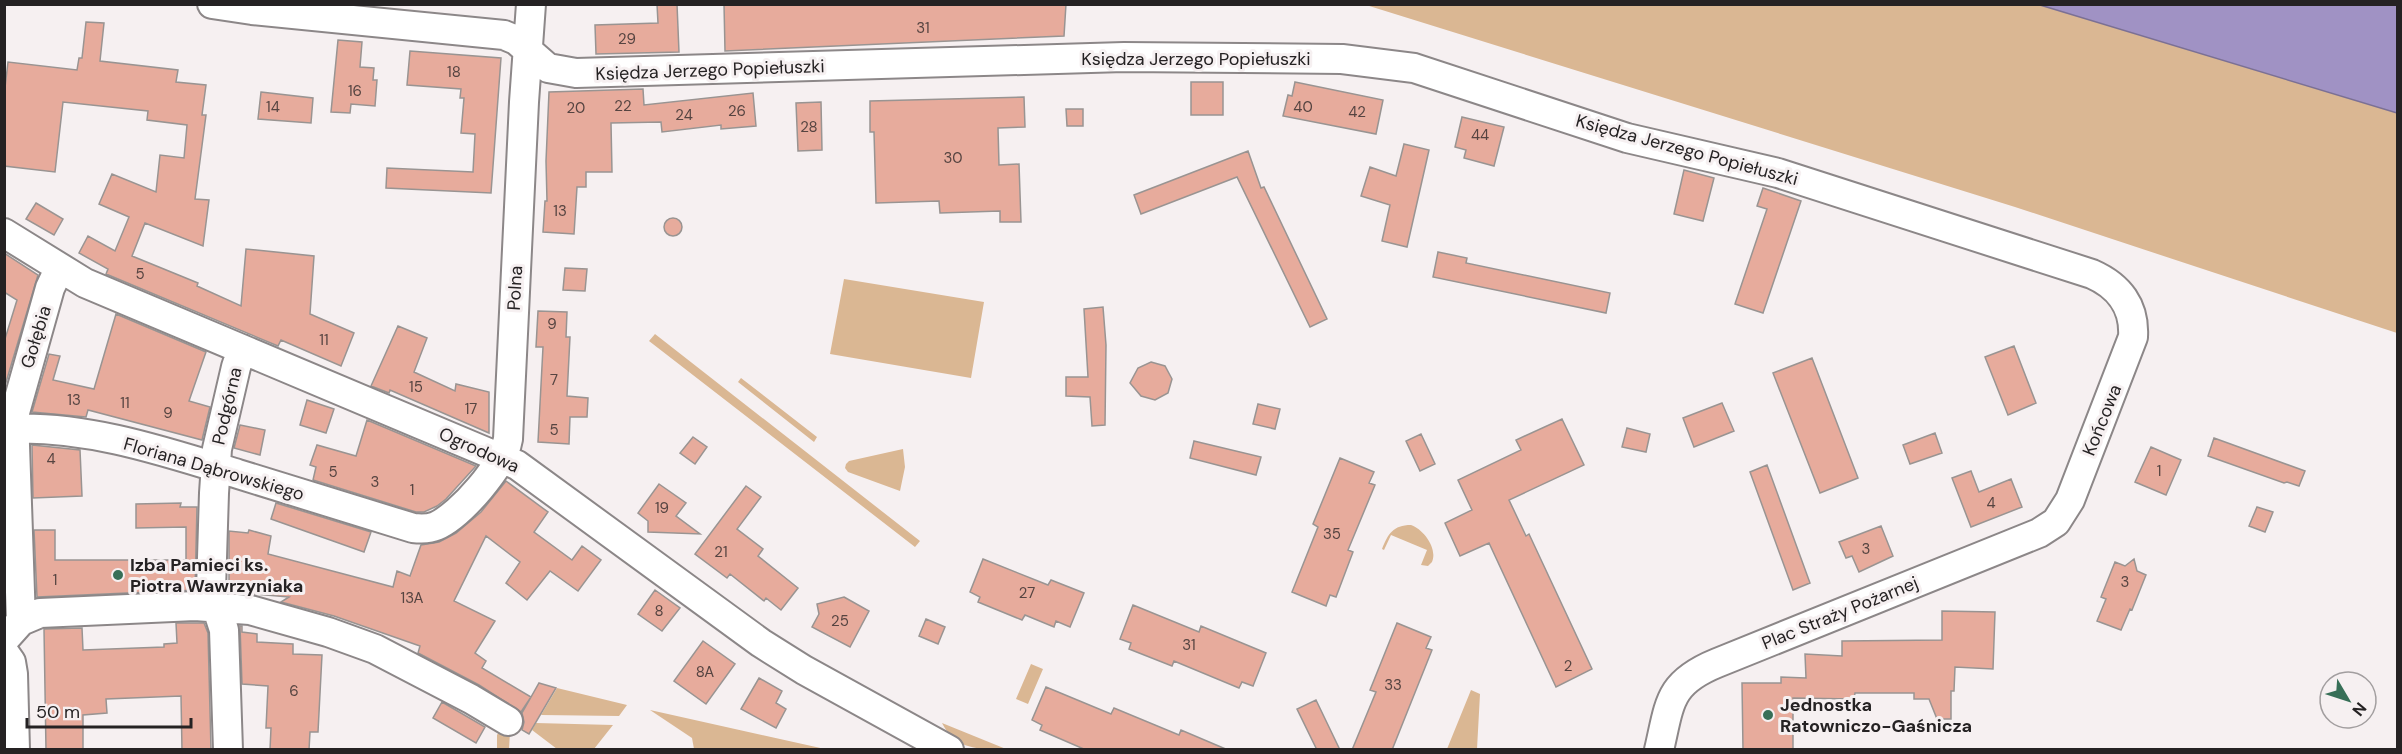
<svg xmlns="http://www.w3.org/2000/svg" width="2402" height="754" font-family="'DM Sans',sans-serif">
	<style>
		.green { fill: #dab793 }
		.water { fill: #a092c4; stroke: #7b7094; stroke-width: 1.5 }
		.building { fill: #e7ab9c; stroke: #999492; stroke-width: 1.5 }
		.lines { fill: none; stroke-linecap: round; stroke-linejoin: round }
		.minor-casing { stroke: #8c8788; stroke-width: 32 }
		.minor { stroke: #fff; stroke-width: 28 }
		.poi-dot { fill: #376f57; stroke: #f6f0f1; stroke-width: 2 }
		.labels { text-anchor: middle; dominant-baseline: central; stroke-width: 6; stroke-linejoin: round; paint-order: stroke }
		.number-label { font-size: 15px; fill: #564441 }
		.street-label { font-size: 18px; fill: #252223; stroke: #f6f0f1 }
		.poi-label { font-size: 18px; font-weight: bold; fill: #252223; stroke: #f6f0f1; text-anchor: start }
	</style>
	<rect width="100%" height="100%" fill="#f6f0f1"/>
	<path class="green" d="M1366,5h674l357,108v220l-382,-126z
		M844,279l140,23 -13,76 -141,-24z
		M655,334l265,207 -5,6 -266,-206z
		M741,378l76,59 -3,5 -76,-60z
		M903,449l2,18 -5,24 -52,-19 -3,-4 1,-4 3,-3z
		M1411,525c12,4 27,23 21,37l-4,4 -7,-1 6,-15 -36,-15 -7,15 -2,-1c6,-15 11,-24 29,-24z
		M1031,664l12,5 -15,35 -12,-5z
		M557,688l70,17 -8,11 -78,-1z
		M1471,690l9,4 -3,55h-30z
		M650,710l175,39h-131l-2,-11z
		M536,723l77,2 -19,24h-37l-25,-19z
		M942,723l64,26c-26,0 -50,2 -64,-26z
		M502,727l8,5 -1,17 -12,1v-15z"/>
	<path class="water" d="M2040,5h357v108z"/>
	<path class="building" d="M657,4h20l2,48 -83,2 -1,-29 63,-2z
		M724,4h342l-2,32 -339,15z
		M86,22l18,1 -4,38 78,9 -2,12 30,3 -4,30h4l-11,84 14,1 -6,46 -58,-23 -13,33 66,27 -1,3 44,20 5,-57 68,7 -4,58 44,19 -13,33 -60,-26 -3,6 -172,-72 2,-5 -29,-16 9,-17 27,15 14,-34 -30,-13 13,-30 44,18 4,-37 24,3 3,-33 -40,-5 1,-9 -85,-9 -8,70 -51,-6v-70l4,-34 69,8 2,-12h3z
		M338,40l24,2 -2,25 14,1 -1,12h4l-2,26 -24,-2 -1,9 -19,-1z
		M410,51l91,7 -10,135 -105,-5 1,-20 86,4 2,-38 -14,-1 3,-35h-4l1,-9 -54,-4z
		M1191,82h32v33h-32z
		M1295,82l88,18 -7,34 -93,-18 5,-21 4,1z
		M643,89l1,16 109,-12 3,33 -35,3v-4l-59,7 -1,-10 -50,1 1,49h-26v15h-9l-3,47 -31,-2 2,-31h2l-1,-40 3,-69z
		M261,92l52,6 -2,25 -53,-4z
		M1024,97l1,30 -27,1 1,37 20,-1 2,58h-21v-11l-60,2 -1,-12 -63,2 -2,-71h-4v-31z
		M821,102l1,48 -24,1 -2,-48z
		M1066,109h17v17h-16z
		M1462,117l42,10 -10,39 -30,-8 2,-8 -11,-3z
		M1404,144l25,6 -22,97 -25,-6 8,-36 -29,-9 9,-29 26,9z
		M1248,151l13,37 3,-1 63,132 -17,8 -73,-150 -96,37 -7,-19z
		M1684,170l30,8 -11,43 -29,-7z
		M1763,188l38,13 -38,112 -28,-9 32,-95 -10,-3z
		M36,203l27,16 -9,16 -28,-16z
		M664 227a9 9 0 1 1 18 0a9 9 0 1 1-18 0Z
		M1438,252l29,6 -1,5 144,30 -4,20 -173,-36z
		M4,253l34,22 -34,114v-47l13,-42 -13,-8z
		M565,268l22,1 -2,22 -22,-1z
		M1103,307l3,38 -1,80 -13,1 -2,-29 -24,-1v-19h22l-4,-68z
		M538,311l29,1 -1,25h4l-3,59 21,2 -1,19h-17l-1,27 -31,-2 5,-95h-7z
		M116,314l90,38 -17,49 21,6 -8,33 -114,-30 -2,7 -54,-5 17,-58 11,2 -7,24 41,9z
		M398,326l29,12 -13,34 41,19 1,-7 33,8v41l-99,-43 -1,3 -18,-7z
		M2014,346l22,57 -28,12 -23,-58z
		M1812,358l46,120 -38,15 -47,-120z
		M1151,362l14,4 7,13 -4,14 -13,7 -14,-4 -11,-13 8,-15z
		M307,400l27,9 -8,24 -26,-8z
		M1722,403l12,28 -40,16 -11,-29z
		M1258,404l22,5 -5,20 -22,-5z
		M1562,419l22,46 -75,35 17,36 3,-2 63,135 -36,18 -67,-144 -29,13 -15,-33 27,-13 -14,-30 63,-30 -5,-10z
		M367,420l109,46 -30,33 -9,7 -13,6h-8l-103,-32 3,-13 -6,-2 7,-20 39,11z
		M240,425l25,5 -5,25 -26,-7z
		M1627,428l23,6 -4,18 -24,-5z
		M1935,433l7,20 -32,11 -7,-19z
		M1421,434l14,30 -15,7 -14,-30z
		M693,437l14,10 -12,17 -15,-11z
		M2214,438l91,33 -6,15 -12,-4 -3,1 -76,-27z
		M1194,441l67,16 -5,18 -66,-17z
		M32,445l48,5 2,46 -49,2z
		M2151,447l30,13 -15,35 -31,-13z
		M1340,458l34,14 -5,11 6,2 -27,65 5,2 -17,45 -6,-2 -4,11 -34,-14 26,-65 -5,-3z
		M1767,465l43,118 -17,7 -43,-118z
		M1971,471l8,21 32,-13 11,28 -51,20 -19,-49z
		M506,481l42,31 -14,20 38,28 10,-14 19,14 -23,31 -28,-20 -23,29 -21,-17 14,-21 -34,-26 -32,65 41,20 -20,32 11,8 -4,7 49,29 -10,15 -42,-27 -61,-32 2,-7 -86,-30 -53,-14 8,-5 -60,-5v-61l19,2 1,-3 22,6 -3,18 125,33 4,-16 13,5 11,-31 18,-3 17,-9 25,-21z
		M659,484l27,19 -10,13 24,18 -52,-2v-11l-10,-8z
		M746,486l15,11 -24,32 26,20 -5,7 40,32 -17,22 -15,-12 -2,3 -34,-27 -3,4 -32,-24z
		M181,503l-1,4h17l-2,83 -158,7 -3,-67h21v30h131v-33l-50,1v-24z
		M276,503l95,29 -7,20 -93,-33z
		M2257,507l16,5 -8,20 -16,-6z
		M1881,526l12,30 -34,16 -7,-16 -6,2 -7,-16z
		M983,559l65,26 3,-5 33,13 -14,34 -14,-6 -2,6 -29,-12 -3,5 -44,-18 2,-5 -10,-5z
		M2134,559l3,12 9,4 -14,35 -2,-1 -9,21 -24,-9 9,-22 -5,-2 14,-35 10,4z
		M655,590l25,18 -18,23 -24,-17z
		M844,597l25,14 -19,36 -38,-20 7,-13 -2,-10z
		M1133,605l66,27 2,-6 65,27 -13,33 -11,-4 -3,6 -65,-27 -2,5 -43,-17 2,-6 -11,-4z
		M1942,611l53,1 -2,57 -38,-2 -1,24h-3v28h-14l-8,-20h-15v-6h-59l-1,6 -61,-1v52h-50l-1,-67h39v-6l25,1 -1,-24 37,2v-15l100,-1z
		M926,619l19,8 -7,17 -19,-8z
		M176,623h28l4,10 3,117h-29l-1,-54 -75,3 1,14 -24,2v35h-37l-2,-121 38,-1 1,22 81,-3v-3l13,-1z
		M1397,623l34,14 -5,11 6,2 -40,100h-40l24,-58 -6,-2z
		M240,626h2v6l15,2v8l36,2v10l29,1 -4,77h-8l-1,18h-39l1,-22h-5l2,-42 -26,-2z
		M703,641l32,23 -29,40 -32,-23z
		M759,678l23,13 -6,12 10,6 -10,19 -35,-19z
		M539,683l17,5 -27,46 -7,-4 2,-8 -2,-9z
		M1046,687l65,27 3,-6 65,27 2,-5 47,20h-142l-46,-20 2,-5 -10,-5z
		M1316,700l24,50h-23l-20,-41z
		M442,702l43,25 -9,16 -43,-25z"/>
	<g class="lines">
		<defs>
			<path id="minor" d="M212,4l40,6 252,25 12,5 32,28 28,5 548,-16 218,2 72,9 213,70 151,35 314,101c27,12 43,32 41,63l-63,163 -14,22 -17,11 -322,130c-49,20 -47,40 -58,87
				M4,233l81,50 432,182 244,178 43,27 145,80
				M4,429c79,-5 160,22 234,45 58,18 116,36 175,54 8,1 16,1 23,-2 25,-11 68,-61 72,-87l16,-337 7,-98
				M21,621l-7,-205 36,-128 9,-19
				M4,640l17,-19 19,-8 155,-7 55,4 78,22 47,17 96,50 37,22
				M4,652l7,10 2,12 2,76
				M228,750l-4,-120 -13,-40 3,-97 3,-44 19,-82 6,-18"/>
		</defs>
		<use href="#minor" class="minor-casing"/>
		<use href="#minor" class="minor"/>
	</g>
	<g class="poi-dot">
		<circle cx="118" cy="575" r="6"/>
		<circle cx="1768" cy="715" r="6"/>
	</g>
	<g class="labels">
		<g class="number-label">
			<text x="923" y="28">31</text>
			<text x="627" y="39">29</text>
			<text x="454" y="72">18</text>
			<text x="355" y="91">16</text>
			<text x="623" y="106">22</text>
			<text x="273" y="107">14</text>
			<text x="1303" y="107">40</text>
			<text x="576" y="108">20</text>
			<text x="737" y="111">26</text>
			<text x="1357" y="112">42</text>
			<text x="684" y="115">24</text>
			<text x="809" y="127">28</text>
			<text x="1480" y="135">44</text>
			<text x="953" y="158">30</text>
			<text x="560" y="211">13</text>
			<text x="140" y="274">5</text>
			<text x="552" y="324">9</text>
			<text x="324" y="340">11</text>
			<text x="554" y="380">7</text>
			<text x="416" y="387">15</text>
			<text x="74" y="400">13</text>
			<text x="125" y="403">11</text>
			<text x="471" y="409">17</text>
			<text x="168" y="413">9</text>
			<text x="554" y="430">5</text>
			<text x="51" y="459">4</text>
			<text x="2159" y="471">1</text>
			<text x="333" y="472">5</text>
			<text x="375" y="482">3</text>
			<text x="412" y="490">1</text>
			<text x="1991" y="503">4</text>
			<text x="662" y="508">19</text>
			<text x="1332" y="534">35</text>
			<text x="1866" y="549">3</text>
			<text x="721" y="552">21</text>
			<text x="55" y="580">1</text>
			<text x="2125" y="582">3</text>
			<text x="1027" y="593">27</text>
			<text x="412" y="598">13A</text>
			<text x="659" y="611">8</text>
			<text x="840" y="621">25</text>
			<text x="1189" y="645">31</text>
			<text x="1568" y="666">2</text>
			<text x="705" y="672">8A</text>
			<text x="1393" y="685">33</text>
			<text x="294" y="691">6</text>
		</g>
		<g class="street-label">
			<text x="1196" y="59">Księdza Jerzego Popiełuszki</text>
			<text transform="translate(710 70) rotate(-2)">Księdza Jerzego Popiełuszki</text>
			<text transform="translate(1687 150) rotate(15)">Księdza Jerzego Popiełuszki</text>
			<text transform="translate(515 288) rotate(-87)">Polna</text>
			<text transform="translate(36 337) rotate(-73)">Gołębia</text>
			<text transform="translate(227 406) rotate(-77)">Podgórna</text>
			<text transform="translate(2102 420) rotate(-68)">Końcowa</text>
			<text transform="translate(479 450) rotate(24)">Ogrodowa</text>
			<text transform="translate(214 469) rotate(16)">Floriana Dąbrowskiego</text>
			<text transform="translate(1840 613) rotate(-22)">Plac Straży Pożarnej</text>
		</g>
		<g class="poi-label">
			<text x="130" y="565">Izba Pamieci ks.<tspan x="130" dy="21">Piotra Wawrzyniaka</tspan></text>
			<text x="1780" y="705">Jednostka<tspan x="1780" dy="21">Ratowniczo-Gaśnicza</tspan></text>
		</g>
	</g>
	<rect width="2402" height="754" fill="none" stroke="#252223" stroke-width="12"/>
	<g transform="translate(2348 700) rotate(129)"><circle r="28" fill="#f6f0f1" stroke="#a29e9f" stroke-width="1.5"/>
	<path d="M0-4.5L10 22L0 15L-10 22Z" fill="#376f57"/>
	<text y="-9" font-size="16" font-weight="bold" text-anchor="middle" fill="#252223">N</text>
	</g>
	<path d="M27 718v9h164v-9" fill="none" stroke="#252223" stroke-width="3"/>
	<text x="36" y="718" font-size="18" fill="#252223" stroke="#f6f0f1" stroke-width="4.5" paint-order="stroke">50 m</text>
</svg>
